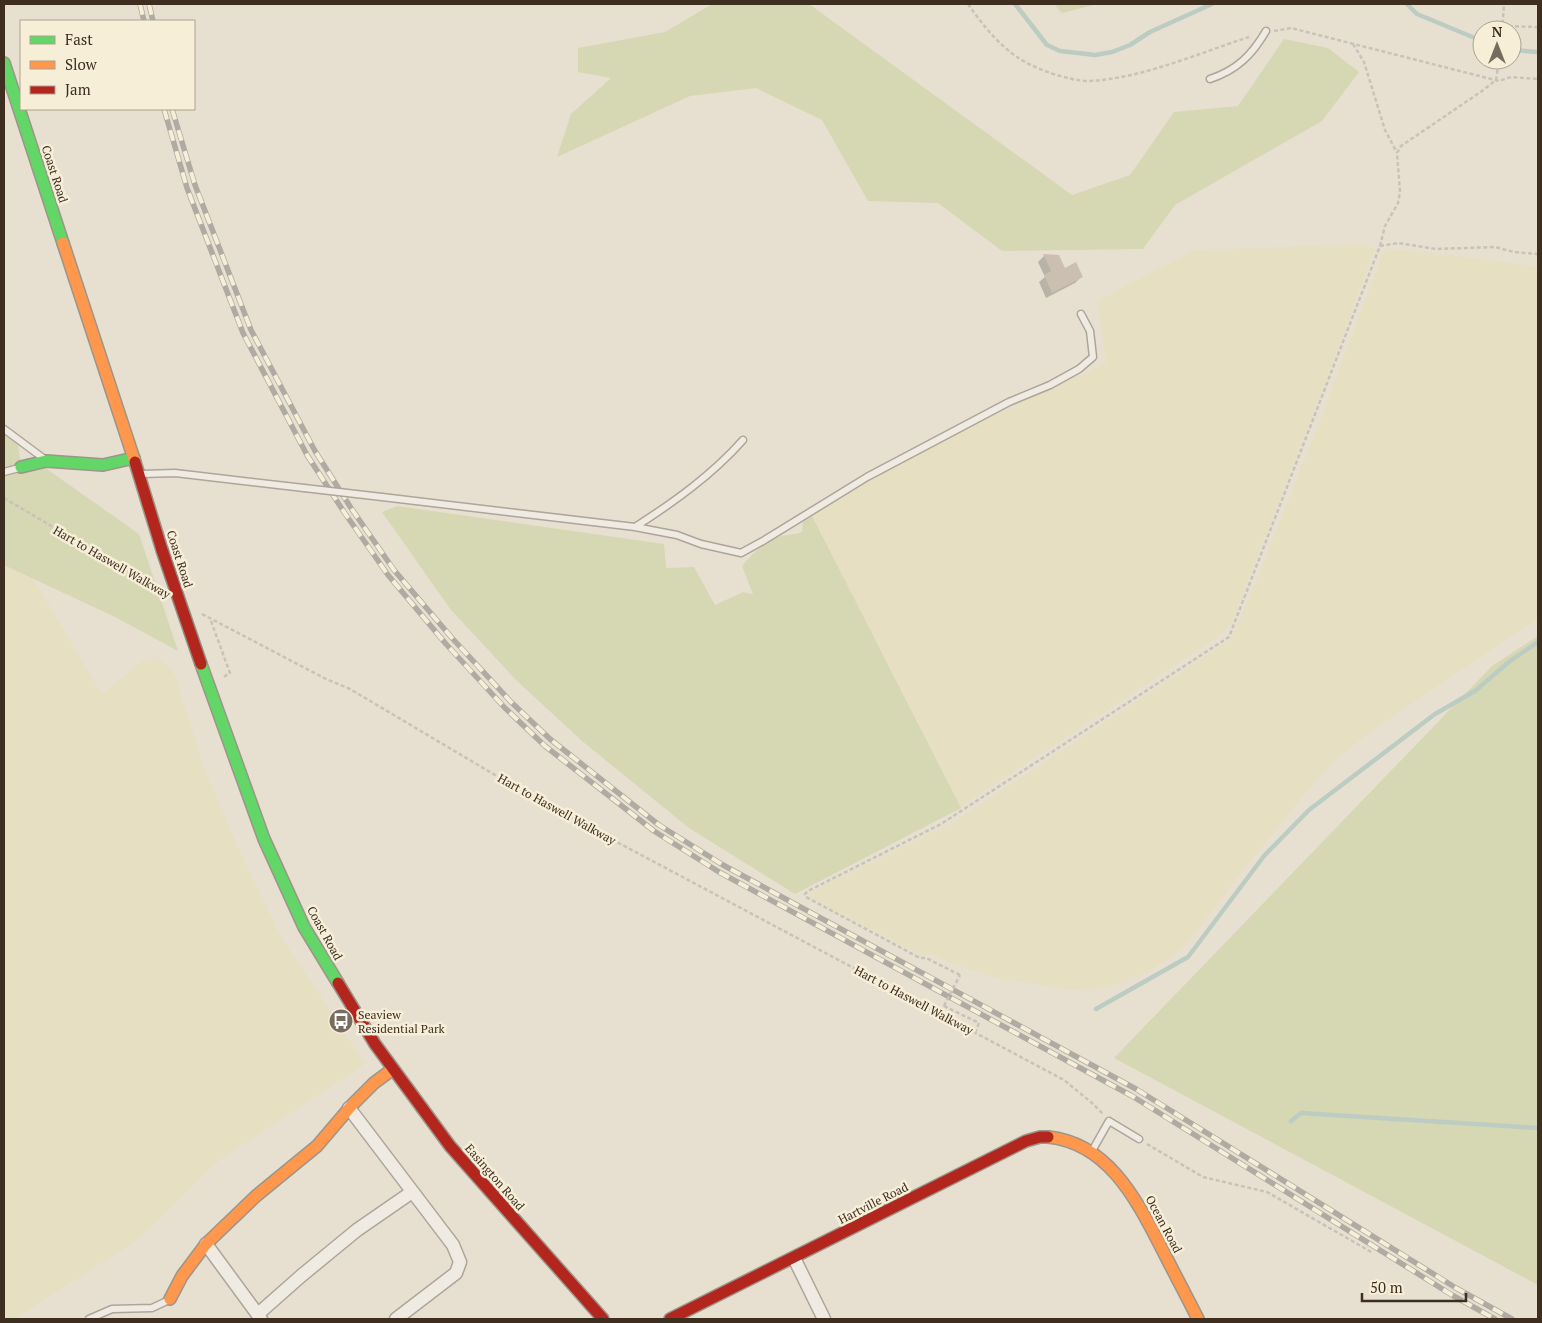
<svg xmlns="http://www.w3.org/2000/svg" width="1542" height="1323" font-family="'PT Serif',serif">
	<style>
		.farmland { fill: #e6dfc2 }
		.green { fill: #d6d7b3 }
		.shadow { fill: #0003 }
		.lines { fill: none; stroke-linecap: round; stroke-linejoin: round }
		.stream { stroke: #bcccc2; stroke-width: 4.5 }
		.building { fill: #cbbfb2 }
		.lane-casing { stroke: #ada599; stroke-width: 9 }
		.street-casing { stroke: #ada599; stroke-width: 15 }
		.fast-casing { stroke: #9c958a; stroke-width: 14 }
		.slow-casing { stroke: #9c958a; stroke-width: 14 }
		.jam-casing { stroke: #9c958a; stroke-width: 14 }
		.path { stroke: #c8c2b9; stroke-width: 2.5; stroke-dasharray: 4 2.5; stroke-linecap: butt }
		.lane { stroke: #efebe3; stroke-width: 6 }
		.street { stroke: #efebe3; stroke-width: 12 }
		.fast { stroke: #63d668; stroke-width: 11 }
		.slow { stroke: #ff974d; stroke-width: 11 }
		.jam { stroke: #b3261e; stroke-width: 11 }
		.rail-casing { stroke: #afaaa2; stroke-width: 5.5 }
		.rail { stroke: #f7eed8; stroke-width: 4; stroke-dasharray: 11; stroke-linecap: butt }
		.lane-bridge-casing { stroke: #ada599; stroke-width: 9; stroke-linecap: butt }
		.jam-bridge-casing { stroke: #928b80; stroke-width: 14; stroke-linecap: butt }
		.path-bridge { stroke: #c8c2b9; stroke-width: 2.5; stroke-dasharray: 4 2.5; stroke-linecap: butt }
		.lane-bridge { stroke: #efebe3; stroke-width: 6 }
		.jam-bridge { stroke: #b3261e; stroke-width: 11 }
		.labels { text-anchor: middle; dominant-baseline: central; stroke-width: 5; stroke-linejoin: round; paint-order: stroke }
		.street-label { font-size: 12px; fill: #3d2e20; stroke: #f7eed8 }
		.poi-label { font-size: 12px; fill: #3d2e20; stroke: #f7eed8; text-anchor: start }
	</style>
	<rect width="100%" height="100%" fill="#e7e0d1"/>
	<path class="farmland" d="M1363,244l12,5 -46,124 -97,249 -11,13 -247,163 -13,10 -149,-292 60,-37 78,-43 156,-73 -9,-62 98,-51z
		M1384,249l31,2 123,15v352l-158,107 -40,31 -32,34 -68,84 -52,68 -17,16 -28,16 -36,14 -35,2 -75,-12 -46,-15 -17,-8h-14l-111,-58v-4l146,-72 276,-182 19,-43 68,-171z
		M4,565l29,13 69,116 39,-32 14,-4 13,7 8,13 28,89 33,78 41,86 87,133 -144,95 -86,83 -110,70 -14,7h-7z"/>
	<path class="green" d="M712,4h97l263,191 58,-20 44,-63 64,-6 46,-67 44,9 31,24 -37,49 -147,84 -32,44 -141,2 -64,-48 -70,-2 -46,-81 -66,-32 -66,8 -133,61 14,-43 40,-36 -33,-6v-24l87,-16z
		M1054,4h44l-36,9z
		M4,434l14,11 3,19 -17,5z
		M44,467l95,67 39,117 -63,-34 -111,-52v-88l23,-7z
		M397,506l267,38 2,24 28,-1 21,38 28,-13 10,2 -11,-28c11,-13 21,-23 37,-29 8,-3 15,-2 23,-5l1,-10 9,-6 149,292 -166,86 -106,-66 -107,-87 -66,-61 -65,-70 -69,-98z
		M1538,636v649l-424,-227 378,-392z"/>
	<path class="shadow" d="M1044,256h14l6,13 17,8 -6,6 -29,15 -7,-16 6,-5 -7,-15z"/>
	<g class="lines">
		<path class="stream" d="M1015,4l32,41 13,6 35,4 17,-3 18,-7 20,-13 62,-28
			M1407,4l10,10 65,27
			M1512,50l26,2
			M1096,1009l92,-52 76,-101 45,-46 126,-96 40,-23 35,-30 28,-19
			M1291,1121l10,-8 237,15"/>
	</g>
	<path class="building" d="M1043,254l16,1 6,13 11,-6 7,15 -31,16 -8,-18 7,-4z"/>
	<g class="lines">
		<defs>
			<path id="lane" d="M1210,79c27,-9 42,-24 56,-48
				M4,429l39,29
				M4,472l15,-4
				M142,474l33,-1 129,15
				M382,497l253,30 42,8 24,9 40,9 22,-12 104,-64 142,-75 41,-17 29,-16 14,-12 -3,-26 -9,-17
				M635,527c39,-25 77,-52 108,-87
				M1092,1151l17,-30 30,18
				M89,1319l23,-10 40,-1 17,-8"/>
			<path id="street" d="M349,1108l104,137 7,17 -4,11 -60,46
				M206,1244l55,75
				M794,1258l30,61
				M258,1314l43,-38 56,-46 55,-38"/>
			<path id="fast" d="M4,63l59,180
				M21,467l25,-6 57,4 31,-7
				M201,664l63,175 40,88 34,56"/>
			<path id="slow" d="M63,243l72,219
				M1048,1137c60,6 88,62 113,110 12,24 25,48 37,72
				M170,1299l12,-23 24,-32 50,-48 61,-50 35,-41 22,-22 19,-14"/>
			<path id="jam" d="M135,462l27,88
				M338,983l37,61 75,102 153,173
				M670,1319l356,-178 14,-4h8"/>
		</defs>
		<use href="#lane" class="lane-casing"/>
		<use href="#street" class="street-casing"/>
		<use href="#fast" class="fast-casing"/>
		<use href="#slow" class="slow-casing"/>
		<use href="#jam" class="jam-casing"/>
		<path class="path" d="M968,4c13,19 29,39 49,53 15,11 52,24 71,24 53,-2 111,-28 161,-44
			M1502,26l36,1
			M1502,30l2,-26
			M1274,31l17,-3 208,53 12,-4 27,2
			M1353,44l11,18 21,68 12,23
			M1380,246l18,-3 38,6 59,-2 19,5 24,2
			M4,498l152,90
			M202,614l124,65 24,10 150,89 83,46 481,256 28,23 11,11
			M211,621l19,52 -8,5
			M960,975l-34,-17h-6l-114,-61 -1,-3 3,-3 133,-67 288,-187 151,-391 5,-20 13,-23 2,-11 -3,-39 4,-7 81,-55 14,-11 3,-20
			M944,1006l35,17 -4,10
			M1147,1144l56,33 64,15 106,61"/>
		<use href="#lane" class="lane"/>
		<use href="#street" class="street"/>
		<use href="#fast" class="fast"/>
		<use href="#slow" class="slow"/>
		<use href="#jam" class="jam"/>
		<defs>
			<path id="rail" d="M140,4l4,17
				M149,4l4,17
				M164,109l23,79 56,145 64,122 37,57 44,63 58,69 59,64 40,38 109,85 65,41 413,224 320,199 43,24
				M172,109l23,76 56,145 64,121 36,57 43,62 58,68 59,64 39,37 109,86 64,40 413,224 320,199 56,31"/>
		</defs>
		<use href="#rail" class="rail-casing"/>
		<use href="#rail" class="rail"/>
		<defs>
			<path id="lane-bridge" d="M304,488l78,9"/>
			<path id="jam-bridge" d="M162,550l39,114"/>
		</defs>
		<use href="#lane-bridge" class="lane-bridge-casing"/>
		<use href="#jam-bridge" class="jam-bridge-casing"/>
		<path class="path-bridge" d="M944,1006l16,-31"/>
		<use href="#lane-bridge" class="lane-bridge"/>
		<use href="#jam-bridge" class="jam-bridge"/>
	</g>
	<defs>
		<symbol id="bus-disc" viewBox="-11 -11 22 22"><circle r="9.5" fill="#786c5e" stroke="#f7eed8"/><path d="M-5-6H5V4H4V6H2V4H-2V6H-4V4H-5ZM-3.5-4V0h7V-4ZM-3.5 1.2v1.5H-2V1.2ZM2 1.2v1.5H3.5V1.2Z" fill="#fff"/></symbol>
	</defs>
	<g fill-rule="evenodd">
		<use href="#bus-disc" x="327" y="1007" width="28" height="28"/>
	</g>
	<g class="labels">
		<g class="street-label">
			<text transform="translate(55 174) rotate(72)">Coast Road</text>
			<text transform="translate(180 559) rotate(72)">Coast Road</text>
			<text transform="translate(112 562) rotate(30)">Hart to Haswell Walkway</text>
			<text transform="translate(557 809) rotate(29)">Hart to Haswell Walkway</text>
			<text transform="translate(325 933) rotate(61)">Coast Road</text>
			<text transform="translate(914 1000) rotate(28)">Hart to Haswell Walkway</text>
			<text transform="translate(495 1177) rotate(49)">Easington Road</text>
			<text transform="translate(873 1203) rotate(-27)">Hartville Road</text>
			<text transform="translate(1164 1224) rotate(62)">Ocean Road</text>
		</g>
		<g class="poi-label">
			<text x="358" y="1014">Seaview<tspan x="358" dy="14">Residential Park</tspan></text>
		</g>
	</g>
	<rect width="1542" height="1323" fill="none" stroke="#3d2e20" stroke-width="10"/>
	<rect x="20" y="20" width="175" height="90" fill="#f7eed8" stroke="#ada18e"/>
	<rect x="30" y="36" width="25" height="8" fill="#63d668" stroke="#ada18e"/>
	<text x="65" y="45" font-size="15" fill="#3d2e20">Fast</text>
	<rect x="30" y="61" width="25" height="8" fill="#ff974d" stroke="#ada18e"/>
	<text x="65" y="70" font-size="15" fill="#3d2e20">Slow</text>
	<rect x="30" y="86" width="25" height="8" fill="#b3261e" stroke="#ada18e"/>
	<text x="65" y="95" font-size="15" fill="#3d2e20">Jam</text>
	<g transform="translate(1497 45)"><circle r="24" fill="#f7eed8" stroke="#ada18e"/>
	<path d="M0-4L9 19L0 12L-9 19Z" fill="#786c5e"/>
	<text y="-8" font-size="14" font-weight="bold" text-anchor="middle" fill="#3d2e20">N</text>
	</g>
	<path d="M1362 1293v8h104v-8" fill="none" stroke="#3d2e20" stroke-width="2.5"/>
	<text x="1370" y="1293" font-size="15" fill="#3d2e20" stroke="#f7eed8" stroke-width="4" paint-order="stroke">50 m</text>
</svg>
